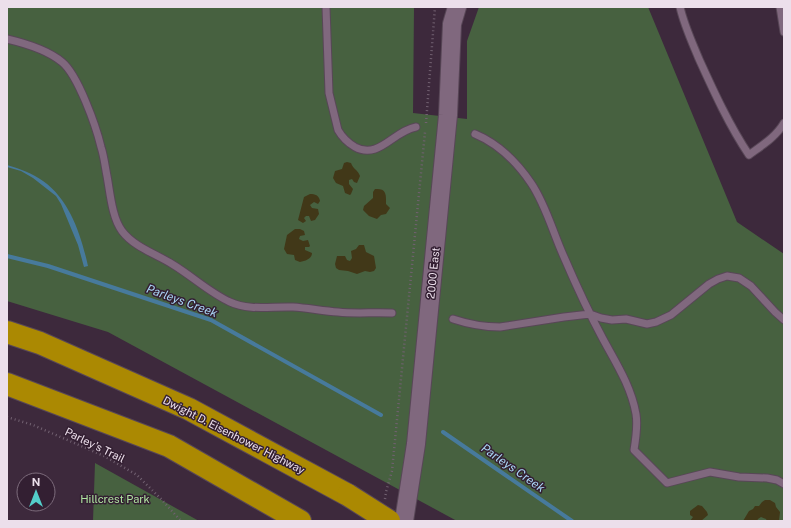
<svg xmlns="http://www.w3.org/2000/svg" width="791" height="528" font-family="'Public Sans',sans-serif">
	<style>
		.green { fill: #476140 }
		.sand { fill: #413818 }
		.water { fill: #477a9c }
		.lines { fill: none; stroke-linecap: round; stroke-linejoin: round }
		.stream { stroke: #477a9c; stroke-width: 4 }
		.service-casing { stroke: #584757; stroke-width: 9 }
		.tertiary-casing { stroke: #584757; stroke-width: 20 }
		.motorway-casing { stroke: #584757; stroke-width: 24 }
		.path { stroke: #726171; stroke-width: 2.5; stroke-dasharray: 1 3; stroke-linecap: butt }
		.service { stroke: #80687e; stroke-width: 7 }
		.tertiary { stroke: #80687e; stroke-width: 18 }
		.motorway { stroke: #ab8902; stroke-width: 22 }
		.motorway-bridge-casing { stroke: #584757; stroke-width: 24; stroke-linecap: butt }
		.motorway-bridge { stroke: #ab8902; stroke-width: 22 }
		.labels { text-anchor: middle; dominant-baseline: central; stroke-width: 3; stroke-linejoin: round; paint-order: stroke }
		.street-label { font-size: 11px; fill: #ecdfeb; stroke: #331f32 }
		.park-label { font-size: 11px; fill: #b0e5a1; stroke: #331f32 }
		.water-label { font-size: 12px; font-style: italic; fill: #aad6f6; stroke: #331f32 }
	</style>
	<rect width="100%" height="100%" fill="#3d293c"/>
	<path class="green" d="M7,7h407l-1,106 54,6v-78l12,-34h169l89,215 47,32v267h-327l-349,-189 -101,-31z
		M95,463l104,58h-106z"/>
	<path class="sand" d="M347,162l4,1c2,6 7,7 9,13l-3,7 -3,-1 -2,-3 -3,1v4l4,5 -2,5 -1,1 -5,-2 -2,-7 -7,-3 -3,-5 2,-7 7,-2 2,-6z
		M375,189c12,-1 11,6 11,15l4,4 -4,6 -5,1 -4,4 -8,-3 -6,-6 1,-4 9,-8v-6z
		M310,194c5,0 9,1 10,7l-2,3 -4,-2 -4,3 2,3 6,1 1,5 -4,6 -4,1 -2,-5h-3l-2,2 2,3 -3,2 -5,-3 6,-23z
		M295,229h5l4,2 1,4 -5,1 -1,3 4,2 5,-1 2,6 -1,1h-4v3l7,3c0,6 -7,8 -12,9l-5,-2 -1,-5 -7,-1 -3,-5 3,-14z
		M359,245h5l2,7 8,4 2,12 -2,3 -4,1 -5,-1 -8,3 -9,-3 -9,-1 -3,-2 -1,-4 2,-8h8l2,4 3,1 2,-3 -1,-7 5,-2z
		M765,500h5l5,3 1,4 4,5 -1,9h-12l-1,-2 -5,-2 -3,2 -1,2h-14l6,-10 4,-2 2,-3h4l3,-4z
		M698,505l4,1 5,6 1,3 -7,6h-11l3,-4 -3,-2v-4z"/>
	<path class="water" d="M7,165c13,4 25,8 36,16 27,19 38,54 45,85l-4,1 -6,-22 -17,-41 -5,-8 -23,-18 -12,-7 -14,-4z"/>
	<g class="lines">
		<path class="stream" d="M7,256l41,10 163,54 170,95
			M443,432l129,89"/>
		<defs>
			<path id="service" d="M326,7l3,86 9,37c4,7 10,13 17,17 24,13 38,-16 61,-20
				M680,7c4,18 12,35 19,52 15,33 30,66 50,96 12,-9 27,-18 35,-32
				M780,7l4,25
				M7,39c17,4 42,12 55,23 16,13 34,64 39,85 3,9 4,19 6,29 3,16 5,42 15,55 12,16 34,23 50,33 20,12 38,29 58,38 19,9 43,4 63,5 15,1 30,4 45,5 18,2 36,0 54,1
				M475,134c24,10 41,27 56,49 15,22 22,50 33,74 12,28 25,56 39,82 13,24 28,47 33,75 2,12 0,24 -2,36l33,33 43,-11 29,5 28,1 10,2 7,4
				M453,319c15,5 30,8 47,8l64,-10 26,-3 11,4 11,2 14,-1 21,5 9,-2 15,-7 38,-31 9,-5 9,-3 12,2 12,8 24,26 9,8"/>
			<path id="tertiary" d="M404,521l12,-77 32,-329 4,-91 5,-17"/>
			<path id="motorway" d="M7,332l33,11 149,66 159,86
				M7,384l162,62 131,75"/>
		</defs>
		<use href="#service" class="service-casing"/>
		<use href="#tertiary" class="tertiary-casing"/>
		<use href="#motorway" class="motorway-casing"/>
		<path class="path" d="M426,123l9,-116
			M7,417l26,8 71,31 33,19 25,25 19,21
			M385,499l1,-7 6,-21 33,-339"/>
		<use href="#service" class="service"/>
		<use href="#tertiary" class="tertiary"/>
		<use href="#motorway" class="motorway"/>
		<defs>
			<path id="motorway-bridge" d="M348,495l41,26"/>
		</defs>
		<use href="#motorway-bridge" class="motorway-bridge-casing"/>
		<use href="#motorway-bridge" class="motorway-bridge"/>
	</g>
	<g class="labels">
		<g class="street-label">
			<text transform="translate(433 273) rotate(-84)">2000 East</text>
			<text transform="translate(234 435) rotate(27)">Dwight D. Eisenhower Highway</text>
			<text transform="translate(95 445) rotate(26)">Parley's Trail</text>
		</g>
		<g class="park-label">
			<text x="115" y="499">Hillcrest Park</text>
		</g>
		<g class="water-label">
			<text transform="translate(182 301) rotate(20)">Parleys Creek</text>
			<text transform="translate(513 468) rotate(35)">Parleys Creek</text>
		</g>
	</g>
	<rect width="791" height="528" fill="none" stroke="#ecdfeb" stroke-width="16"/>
	<g transform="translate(36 492)"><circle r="19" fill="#331f32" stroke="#7d6c7c"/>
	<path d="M0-3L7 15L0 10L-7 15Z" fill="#53cdca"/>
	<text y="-6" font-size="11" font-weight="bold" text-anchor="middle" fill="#ecdfeb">N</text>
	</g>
</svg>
